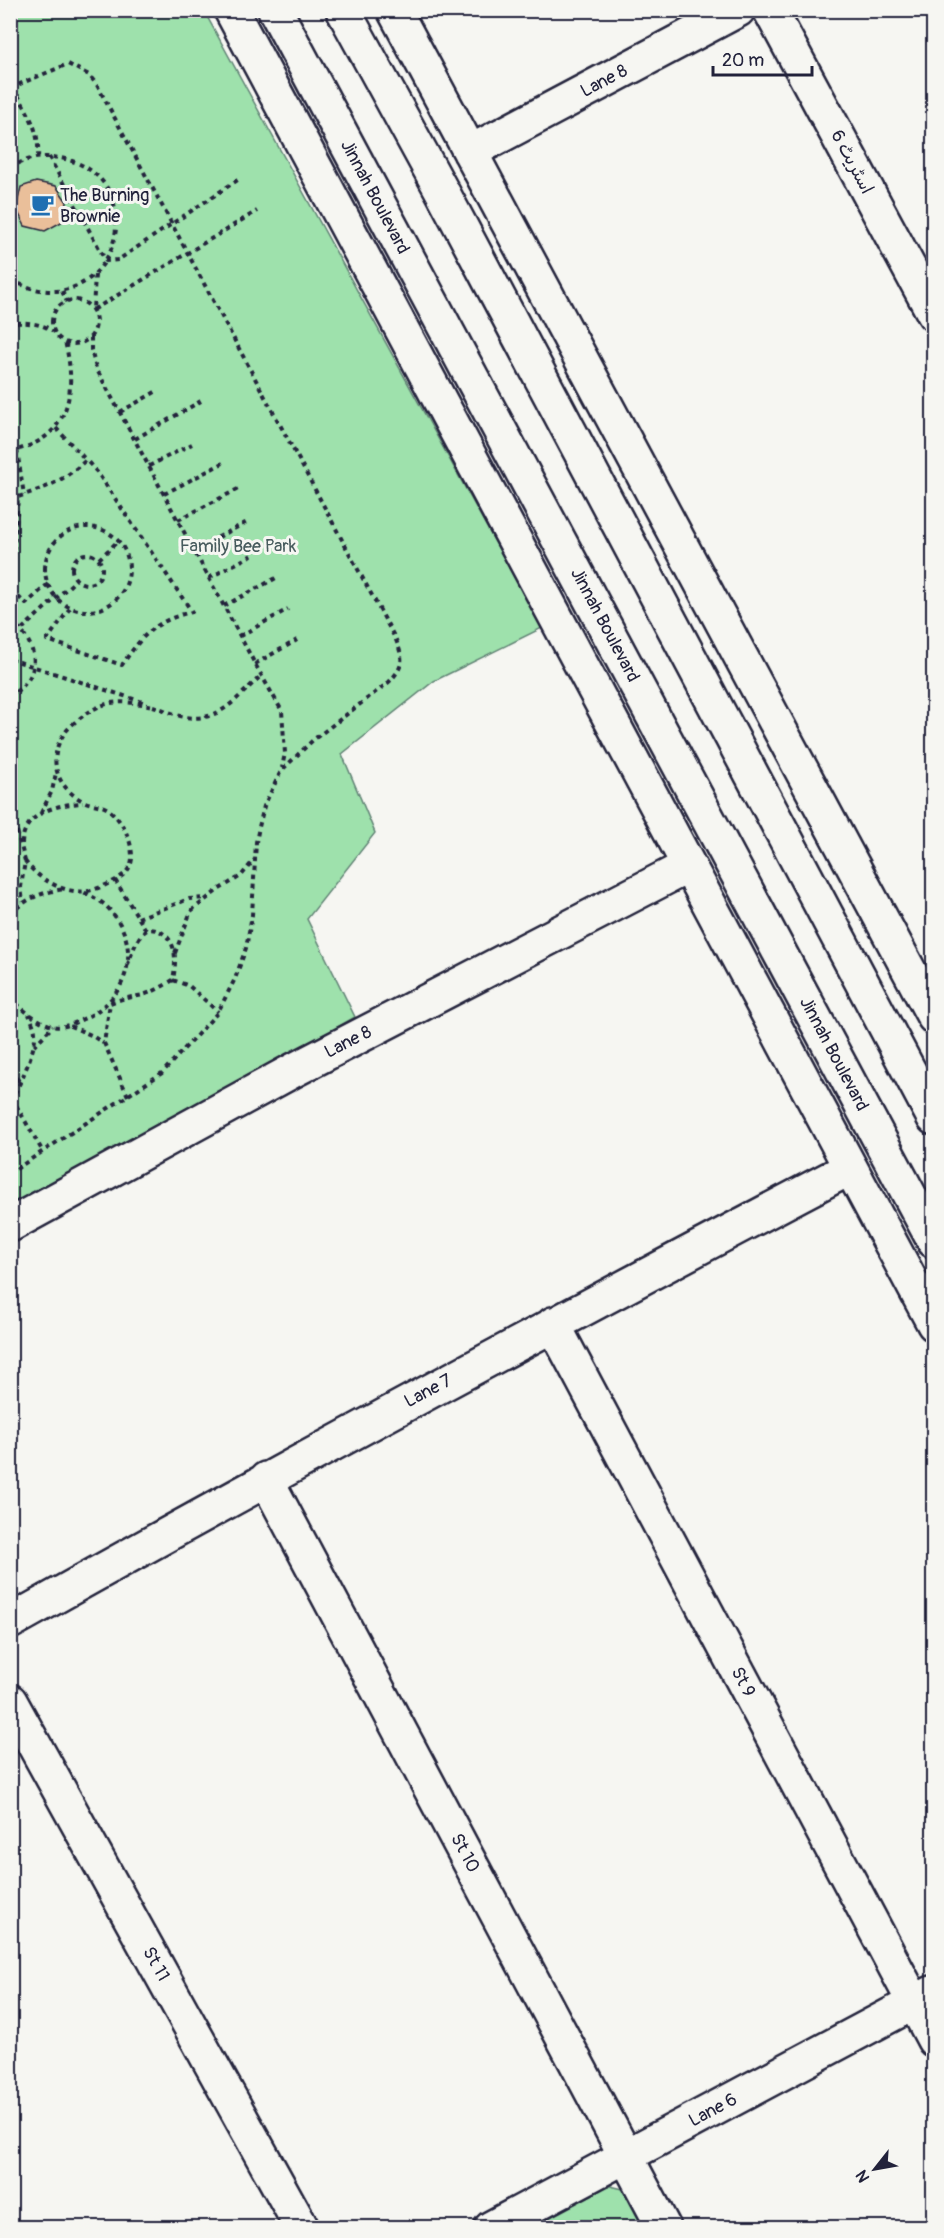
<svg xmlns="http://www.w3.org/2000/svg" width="944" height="2238" font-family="Pangolin,'Playpen Sans Arabic',sans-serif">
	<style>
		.green { fill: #9ee1ac; stroke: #608274; stroke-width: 1.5 }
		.building { fill: #eabf9a; stroke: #22223b; stroke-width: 1.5 }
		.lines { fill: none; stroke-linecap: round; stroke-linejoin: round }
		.street-casing { stroke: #22223b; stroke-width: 38 }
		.secondary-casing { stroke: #22223b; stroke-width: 38 }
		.path { stroke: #22223b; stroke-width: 4; stroke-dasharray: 4.5 4.5; stroke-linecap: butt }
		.street { stroke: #f6f6f2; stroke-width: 33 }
		.secondary { stroke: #f6f6f2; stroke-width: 33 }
		.labels { text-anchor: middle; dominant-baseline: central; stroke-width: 6; stroke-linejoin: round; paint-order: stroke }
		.street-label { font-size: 18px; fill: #22223b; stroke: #f6f6f2 }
		.poi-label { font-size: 18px; fill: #22223b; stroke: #f6f6f2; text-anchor: start }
		.park-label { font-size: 18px; fill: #475b5d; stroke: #f6f6f2 }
	</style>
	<rect width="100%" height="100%" fill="#f6f6f2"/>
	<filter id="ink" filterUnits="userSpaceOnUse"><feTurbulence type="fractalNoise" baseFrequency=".0167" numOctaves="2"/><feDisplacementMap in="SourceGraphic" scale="12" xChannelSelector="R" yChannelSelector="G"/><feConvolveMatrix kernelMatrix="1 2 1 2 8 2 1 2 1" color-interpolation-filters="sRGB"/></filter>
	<g filter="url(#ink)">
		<path class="green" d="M11,11h193l338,617 -108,53 -92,73 33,79 -68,86 48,98 -344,198z
			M602,2184l25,6 19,38h-122z"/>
		<path class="building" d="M36,182l20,4 11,16 -2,18 -20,11 -20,-5 -9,-18 5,-21z"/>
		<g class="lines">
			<defs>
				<path id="street" d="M231,10l703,1314
					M394,10l540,1007
					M770,10l164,304
					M470,152l268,-142
					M10,1225l284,-155 394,-204
					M553,1324l381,716
					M266,1479l398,749
					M10,1622c278,-156 558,-306 840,-454
					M10,1701l292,527
					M491,2228l441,-235"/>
				<path id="secondary" d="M275,10l659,1231
					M343,10l100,183 491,925"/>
			</defs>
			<use href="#street" class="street-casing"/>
			<use href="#secondary" class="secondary-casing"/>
			<path class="path" d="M13,87c14,24 27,42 25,70
				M10,88l58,-24 21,11 8,10 299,555c8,20 8,26 -7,42l-76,58 -32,31 -17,35 -5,21 -3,15 -4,73 -6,33 -11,31 -17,33 -56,61 -152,100
				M49,157l57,104 12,-1 121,-81
				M10,168c19,-12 41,-14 62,-7 87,30 35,172 -62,118
				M95,275l-2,35 164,-99
				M62,291l5,11
				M10,294l1,34
				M52 322a22 22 0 1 1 44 0a22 22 0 1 1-44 0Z
				M10,329l6,-6c13,-1 26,1 37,8
				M91,337v13l5,18 159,296 27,47 3,42 -3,15
				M10,349v1
				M120,412l39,-22
				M56,428l30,32
				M135,439l66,-38
				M17,450l7,45
				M10,451c59,-10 68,-59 55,-109
				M149,466l43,-22
				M164,494l59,-31
				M178,520l62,-32
				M45 569a42 42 0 1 1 84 0a42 42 0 1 1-84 0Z
				M194,550l53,-28
				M72 569a15 15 0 1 1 30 0a15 15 0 1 1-30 0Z
				M99,559l19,-18
				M209,578l43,-23
				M48,584l-22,20 -15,-14 7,-93c30,-10 44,-15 68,-37l11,12 95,140c-36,8 -50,23 -70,53l-75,-25 23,-32
				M224,606l54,-29
				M10,621c28,20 35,56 0,74
				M22,629l54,-49
				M240,636l48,-27
				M10,659l136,44
				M255,664l42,-24
				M153,706c10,3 21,9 32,11 35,6 52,-20 76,-41
				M10,805l15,56 -4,26 2,15
				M41,813l11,-22 4,-18
				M22,844c1,-31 35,-40 61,-41
				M25,861c12,18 42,34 63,30 9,-2 18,-6 26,-10 9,-5 18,-12 18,-24 0,-17 -10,-37 -24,-48 -8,-5 -17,-4 -25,-8 -33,-17 -37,-54 -9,-78 30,-25 44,-23 80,-17
				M115,880l31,50
				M10,914c17,-16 32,-22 55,-25
				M138,918l51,-19 17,-1
				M175,953l16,-42 27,-21 23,-14 13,-16
				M173,980l16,6 29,26
				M10,997c11,12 27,24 42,29 11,3 22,-3 31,-7 48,-21 61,-76 23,-113 -6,-6 -16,-10 -24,-15
				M10,1007l7,-4
				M70,1026l21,9 12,8
				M34,1046l19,-20
				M10,1071l9,10
				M128,1096l-24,-53 6,-40c10,-4 17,-5 28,-7 12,-2 24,-9 35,-16 3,-17 5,-38 -12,-48 -4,-2 -10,-4 -14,-2 -10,5 -15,24 -19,34
				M14,1097l2,8 27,47
				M10,1101c9,-13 27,-54 25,-68 0,-6 -4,-13 -6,-19"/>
			<use href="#street" class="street"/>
			<use href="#secondary" class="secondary"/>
		</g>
	</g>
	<defs>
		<symbol id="cafe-bare" viewBox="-9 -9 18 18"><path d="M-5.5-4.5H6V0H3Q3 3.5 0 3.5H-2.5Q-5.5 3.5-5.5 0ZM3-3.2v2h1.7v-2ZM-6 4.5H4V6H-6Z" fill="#1f6fb2" stroke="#f6f6f2" stroke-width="2.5" paint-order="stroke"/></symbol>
	</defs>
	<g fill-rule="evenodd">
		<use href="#cafe-bare" x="26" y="188" width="33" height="33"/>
	</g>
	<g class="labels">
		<g class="street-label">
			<text transform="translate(604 81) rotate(-28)">Lane 8</text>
			<text transform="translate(852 162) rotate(62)">اسٹریٹ 6</text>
			<text transform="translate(375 197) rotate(62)">Jinnah Boulevard</text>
			<text transform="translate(605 625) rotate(62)">Jinnah Boulevard</text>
			<text transform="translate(348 1042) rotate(-27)">Lane 8</text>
			<text transform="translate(834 1054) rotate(62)">Jinnah Boulevard</text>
			<text transform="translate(428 1391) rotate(-28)">Lane 7</text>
			<text transform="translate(743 1682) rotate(62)">St 9</text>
			<text transform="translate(465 1853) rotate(62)">St 10</text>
			<text transform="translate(156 1964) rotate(61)">St 11</text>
			<text transform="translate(713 2110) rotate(-28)">Lane 6</text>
		</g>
		<g class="poi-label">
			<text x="60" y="195">The Burning<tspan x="60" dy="21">Brownie</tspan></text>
		</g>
		<g class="park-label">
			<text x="238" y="546">Family Bee Park</text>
		</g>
	</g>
	<rect width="944" height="2238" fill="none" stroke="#f6f6f2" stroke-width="36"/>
	<rect x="18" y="18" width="908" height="2202" fill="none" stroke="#22223b" stroke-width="2" filter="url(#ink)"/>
	<g transform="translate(875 2169) rotate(239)" stroke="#f6f6f2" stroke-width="4.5" paint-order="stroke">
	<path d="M0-4.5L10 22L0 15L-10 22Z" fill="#22223b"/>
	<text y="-9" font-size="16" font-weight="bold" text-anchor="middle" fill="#22223b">N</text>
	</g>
	<path d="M713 66v9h99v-9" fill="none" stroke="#22223b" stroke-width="3"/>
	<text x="722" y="66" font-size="18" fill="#22223b" stroke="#f6f6f2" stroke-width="4.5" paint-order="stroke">20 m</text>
</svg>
